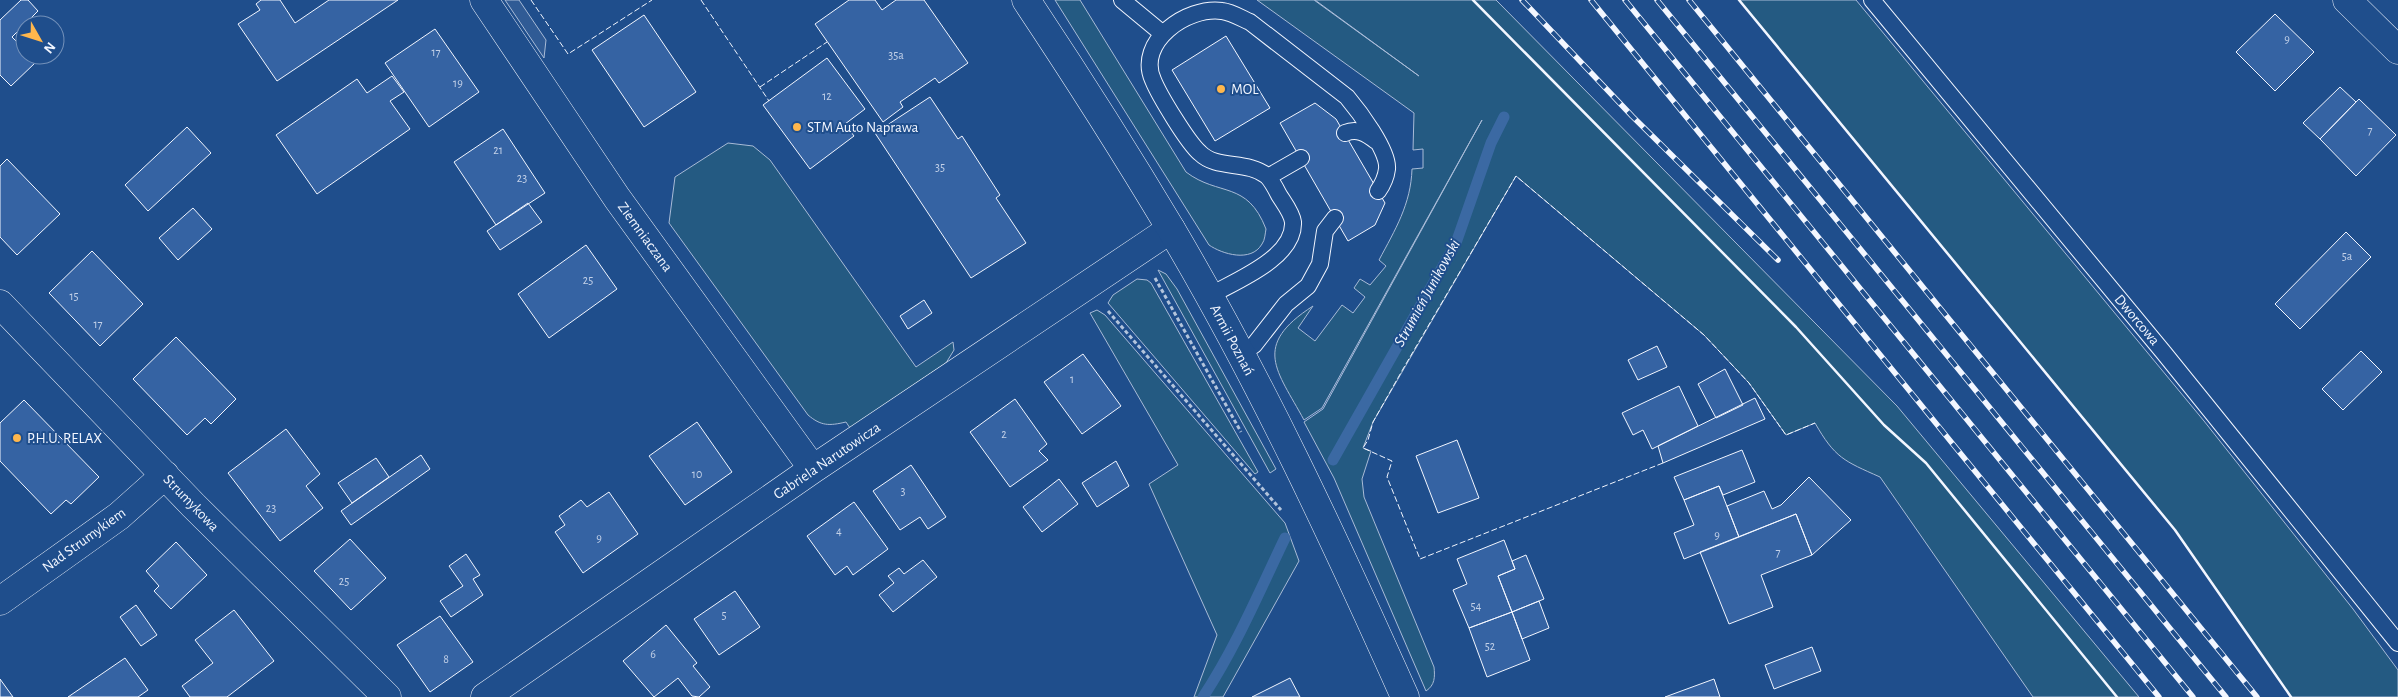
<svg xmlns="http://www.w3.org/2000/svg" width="2398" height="697" font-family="'Alegreya Sans',sans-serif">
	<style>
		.green { fill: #245a82; stroke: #a8bbd7 }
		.parking { fill: #305b95; stroke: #a8bbd7 }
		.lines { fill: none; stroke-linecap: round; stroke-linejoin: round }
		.stream { stroke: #3b69a3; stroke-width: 11 }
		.building { fill: #3563a3; stroke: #f2f6ff }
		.service-casing { stroke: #f2f6ff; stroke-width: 18 }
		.minor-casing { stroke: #f2f6ff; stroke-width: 29 }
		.secondary-casing { stroke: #f2f6ff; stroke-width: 29 }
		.path { stroke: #b3c4dc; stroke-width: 3; stroke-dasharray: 4 2.5; stroke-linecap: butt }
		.service { stroke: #1f4e8c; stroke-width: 16 }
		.minor { stroke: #1f4e8c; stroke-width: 28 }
		.secondary { stroke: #1f4e8c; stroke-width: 28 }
		.rail-casing { stroke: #f2f6ff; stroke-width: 5.5 }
		.rail { stroke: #1f4e8c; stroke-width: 4; stroke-dasharray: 11; stroke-linecap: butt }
		.fence { stroke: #f2f6ff; stroke-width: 1; stroke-dasharray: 6 2.5; stroke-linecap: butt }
		.wall { stroke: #f2f6ff; stroke-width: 2.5 }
		.poi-dot { fill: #ffb74d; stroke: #1f4e8c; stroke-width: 2 }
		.labels { text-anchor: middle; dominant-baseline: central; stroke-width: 4; stroke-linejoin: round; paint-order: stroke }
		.number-label { font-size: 12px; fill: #c3d1e8 }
		.poi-label { font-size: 15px; fill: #f2f6ff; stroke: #1f4e8c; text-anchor: start }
		.street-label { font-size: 15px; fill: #f2f6ff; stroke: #1f4e8c }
		.water-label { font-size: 16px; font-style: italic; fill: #f2f6ff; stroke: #1f4e8c }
	</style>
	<rect width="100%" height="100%" fill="#1f4e8c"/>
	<path class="green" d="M1055,0h25l106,172c33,25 61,8 80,57 -1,5 -1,11 -4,15 -11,19 -40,10 -53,1z
		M1257,0h57l105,76 -104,-76h181l401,406 242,291h-106l-153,-220c-36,-16 -45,-19 -65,-54l-29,12 -37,-52 -45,-48 -188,-159 -143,246 -10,26 8,3 -9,28 2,18 70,170c1,10 1,18 -8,24l-92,-213 -30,-56 19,-13 159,-289 -160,288 -18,12c-27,-50 -53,-74 9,-114l-15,22 17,13 27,-36 11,8 12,-16 -11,-9 6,-9 10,6 16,-19 -7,-6c16,-30 32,-56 33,-91l11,-1v-19l-10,1 1,-37z
		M1739,0h117l348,421 149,188 45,61v27h-107l-116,-167z
		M728,143l25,3 17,14 146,207 37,-25 1,8 -8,13 -96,65 -4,-6c-17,4 -25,4 -38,-7l-139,-192 6,-46z
		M1158,270l8,4 11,15 99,180 -6,4z
		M1137,279l10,1 4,3 107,189 -3,2 -147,-171 5,-8z
		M1097,310l8,5 180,208 14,38 -76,136h-29l23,-62 -68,-151 29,-19 -88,-152z"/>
	<path class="parking" d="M505,0h14l27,40 -2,18z"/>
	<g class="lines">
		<path class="stream" d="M1333,460l123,-217 35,-100 13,-26
			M1203,697c33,-50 56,-105 82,-159"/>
	</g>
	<path class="building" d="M21,0h7l10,11 -26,26 13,13v5h4l7,7 -25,24 -11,-11v-55z
		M261,0h19l15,23 34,-23h69l-121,81 -39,-57 22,-14 -4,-6z
		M849,0h26l7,10 14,-10h28l44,63 -29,20 -4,-5 -35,24 3,5 -20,15 -68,-98z
		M2275,14l39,38 -39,39 -39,-39z
		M644,15l52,77 -52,35 -52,-77z
		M435,29l44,63 -50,35 -44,-64z
		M1226,36l44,72 -55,33 -43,-71z
		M827,58l38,51 -20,15 9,12 -44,33 -47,-64z
		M392,76l12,16 -14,9 20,28 -93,65 -41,-59 81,-56 10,14z
		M2340,87l16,15 -36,37 -17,-16z
		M930,97l28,42 4,-3 38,59 -4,3 30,45 -55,35 -96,-145z
		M2359,99l37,36 -40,41 -36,-37z
		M1315,103l21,16 49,84 -10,22 -27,16 -68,-118z
		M187,127l24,26 -63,58 -23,-26z
		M503,129l42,64 -49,32 -42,-63z
		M7,159l53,55 -43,41 -17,-18v-71z
		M528,203l14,19 -42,28 -13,-19z
		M193,208l19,21 -34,31 -19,-22z
		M2346,232l25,25 -71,72 -25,-25z
		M586,245l31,44 -68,49 -31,-44z
		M92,251l51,53 -43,42 -51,-53z
		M924,300l8,13 -24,16 -8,-13z
		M176,337l60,62 -25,25 -6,-6 -18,17 -54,-56z
		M1657,346l10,21 -29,13 -10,-20z
		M2361,351l21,21 -39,38 -21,-21z
		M1083,354l38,52 -39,28 -38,-52z
		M1725,369l18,36 -27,13 -18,-34z
		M1679,386l19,40 -46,23 -9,-19 -10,5 -11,-22z
		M1755,398l10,21 -102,44 -5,-17z
		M1015,399l32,45 -8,7 9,9 -38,27 -40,-55z
		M24,400l75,77 -28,27 -5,-4 -15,14 -51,-53v-38z
		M697,422l35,50 -47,33 -36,-49z
		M286,429l34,45 -14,12 17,22 -43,33 -52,-68z
		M1457,440l22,58 -41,15 -22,-57z
		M1742,450l13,32 -32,13 -4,-9 -35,14 -10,-23z
		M421,455l9,14 -79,56 -10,-14z
		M376,458l13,19 -37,26 -14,-20z
		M1116,461l13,25 -32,21 -15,-24z
		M911,465l35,52 -18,12 -8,-12 -20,13 -27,-39z
		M1809,477l42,43 -39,35 -16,-41 -57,23 -12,-31 37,-15 8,18 9,-4z
		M1059,479l19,25 -36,28 -19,-25z
		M1719,486l20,51 -55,22 -10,-26 20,-8 -10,-25z
		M609,492l29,42 -55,39 -28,-41 10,-7 -6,-9 22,-16 6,7z
		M854,502l34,47 -35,26 -6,-9 -12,9 -28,-39z
		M1796,514l16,41 -51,20 12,32 -44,17 -29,-72z
		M350,539l36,39 -35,32 -37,-39z
		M1504,540l11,29 -17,7 14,36 -43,16 -16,-38 14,-6 -10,-25z
		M176,542l31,33 -36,34 -17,-18 5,-5 -13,-15z
		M466,554l14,21 -7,4 10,16 -32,22 -11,-16 23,-15 -14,-20z
		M1526,555l18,44 -32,13 -14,-36 17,-7 -3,-8z
		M923,560l14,17 -44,35 -14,-17 15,-12 -6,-7 11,-8 5,6z
		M735,591l25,36 -41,28 -25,-36z
		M1539,601l10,27 -27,11 -10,-27z
		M136,605l21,30 -16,11 -21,-29z
		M234,610l40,51 -47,36h-37l-8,-11 31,-23 -18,-23z
		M1512,612l18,48 -43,17 -18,-49z
		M440,616l33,46 -43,30 -33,-47z
		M666,625l31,38 -4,3 17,21 -11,10 -7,-1 -14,-18 -24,19 -31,-36z
		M1812,647l9,24 -47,18 -9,-24z
		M125,658l23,32 -10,7h-70z
		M1290,678l10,19h-48z
		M0,679l13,18h-13z
		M1714,679l6,18h-55z"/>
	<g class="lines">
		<defs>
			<path id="service" d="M1122,0l41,34
				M1872,0l292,353 234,290
				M1345,133c12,-5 21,0 31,8
				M1268,177l33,-19
				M1209,296c26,-15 86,-38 84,-74 -1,-9 -9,-19 -14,-27 -3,-6 -7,-14 -12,-19 -20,-16 -50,-6 -67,-23 -12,-10 -41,-58 -47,-73 -17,-38 34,-74 69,-69 9,1 19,7 28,11l97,75c11,13 42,54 40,72 -1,8 -4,15 -9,22
				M1240,355l14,-10 32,-41 22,-18 12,-22 5,-33 10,-13"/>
			<path id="minor" d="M484,0l133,198 196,271
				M2347,0l51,50
				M0,304l193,201 194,192
				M0,601l119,-85 46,-41
				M485,697l328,-228 358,-240"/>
			<path id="secondary" d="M1026,0c50,75 99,152 145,229 89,150 163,309 234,468"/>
		</defs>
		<use href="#service" class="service-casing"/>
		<use href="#minor" class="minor-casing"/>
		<use href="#secondary" class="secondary-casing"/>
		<path class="path" d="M1155,278l86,154
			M1108,311l173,199"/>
		<use href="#service" class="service"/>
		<use href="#minor" class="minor"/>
		<use href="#secondary" class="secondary"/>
		<defs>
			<path id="rail" d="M1522,0l110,116 146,144
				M1591,0l568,697
				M1625,0l568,697
				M1657,0l569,697
				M1689,0l568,697"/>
		</defs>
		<use href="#rail" class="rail-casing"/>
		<use href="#rail" class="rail"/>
		<path class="fence" d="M531,0l37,54 84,-54
			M701,0l68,101
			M760,87l67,-45
			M1663,463l-243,96 -33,-82 5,-16 -29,-13 5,-8 5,-18 30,-53 113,-193 188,159 45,48 37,52 29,-12"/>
		<path class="wall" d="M1473,0l323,327 88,98 42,38 191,234
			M1739,0l436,530 116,167"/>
	</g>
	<g class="poi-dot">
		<circle cx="1221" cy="89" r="5"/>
		<circle cx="797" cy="127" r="5"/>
		<circle cx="17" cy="438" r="5"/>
	</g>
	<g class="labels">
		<g class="number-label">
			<text x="2287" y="39">9</text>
			<text x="436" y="52">17</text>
			<text x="896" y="55">35a</text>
			<text x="458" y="83">19</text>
			<text x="827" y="96">12</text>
			<text x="2370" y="130">7</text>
			<text x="498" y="150">21</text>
			<text x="940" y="167">35</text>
			<text x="522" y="178">23</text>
			<text x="2347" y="256">5a</text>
			<text x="588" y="280">25</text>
			<text x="74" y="296">15</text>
			<text x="98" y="324">17</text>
			<text x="1072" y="379">1</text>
			<text x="1004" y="434">2</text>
			<text x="697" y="474">10</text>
			<text x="903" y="491">3</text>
			<text x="271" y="508">23</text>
			<text x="839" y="531">4</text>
			<text x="1717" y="535">9</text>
			<text x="599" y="538">9</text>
			<text x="1778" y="552">7</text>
			<text x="344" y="581">25</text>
			<text x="1476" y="606">54</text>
			<text x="724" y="615">5</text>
			<text x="1490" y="646">52</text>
			<text x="653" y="654">6</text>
			<text x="446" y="659">8</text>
		</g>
		<g class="poi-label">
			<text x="1231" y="89">MOL</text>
			<text x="807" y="127">STM Auto Naprawa</text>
			<text x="27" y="438">P.H.U. RELAX</text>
		</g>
		<g class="street-label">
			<text transform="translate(645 237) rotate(54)">Ziemniaczana</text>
			<text transform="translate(2137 320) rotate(50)">Dworcowa</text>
			<text transform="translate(1232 340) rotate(62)">Armii Poznań</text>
			<text transform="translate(827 461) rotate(-34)">Gabriela Narutowicza</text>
			<text transform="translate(191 503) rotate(46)">Strumykowa</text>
			<text transform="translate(84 540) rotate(-36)">Nad Strumykiem</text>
		</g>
		<g class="water-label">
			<text transform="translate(1427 293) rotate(-61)">Strumień Junikowski</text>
		</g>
	</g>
	<g transform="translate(40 40) rotate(129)"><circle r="24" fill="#1f4e8c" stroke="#7391ba"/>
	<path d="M0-4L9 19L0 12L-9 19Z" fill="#ffb74d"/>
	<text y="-8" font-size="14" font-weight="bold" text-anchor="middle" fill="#f2f6ff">N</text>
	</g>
</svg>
